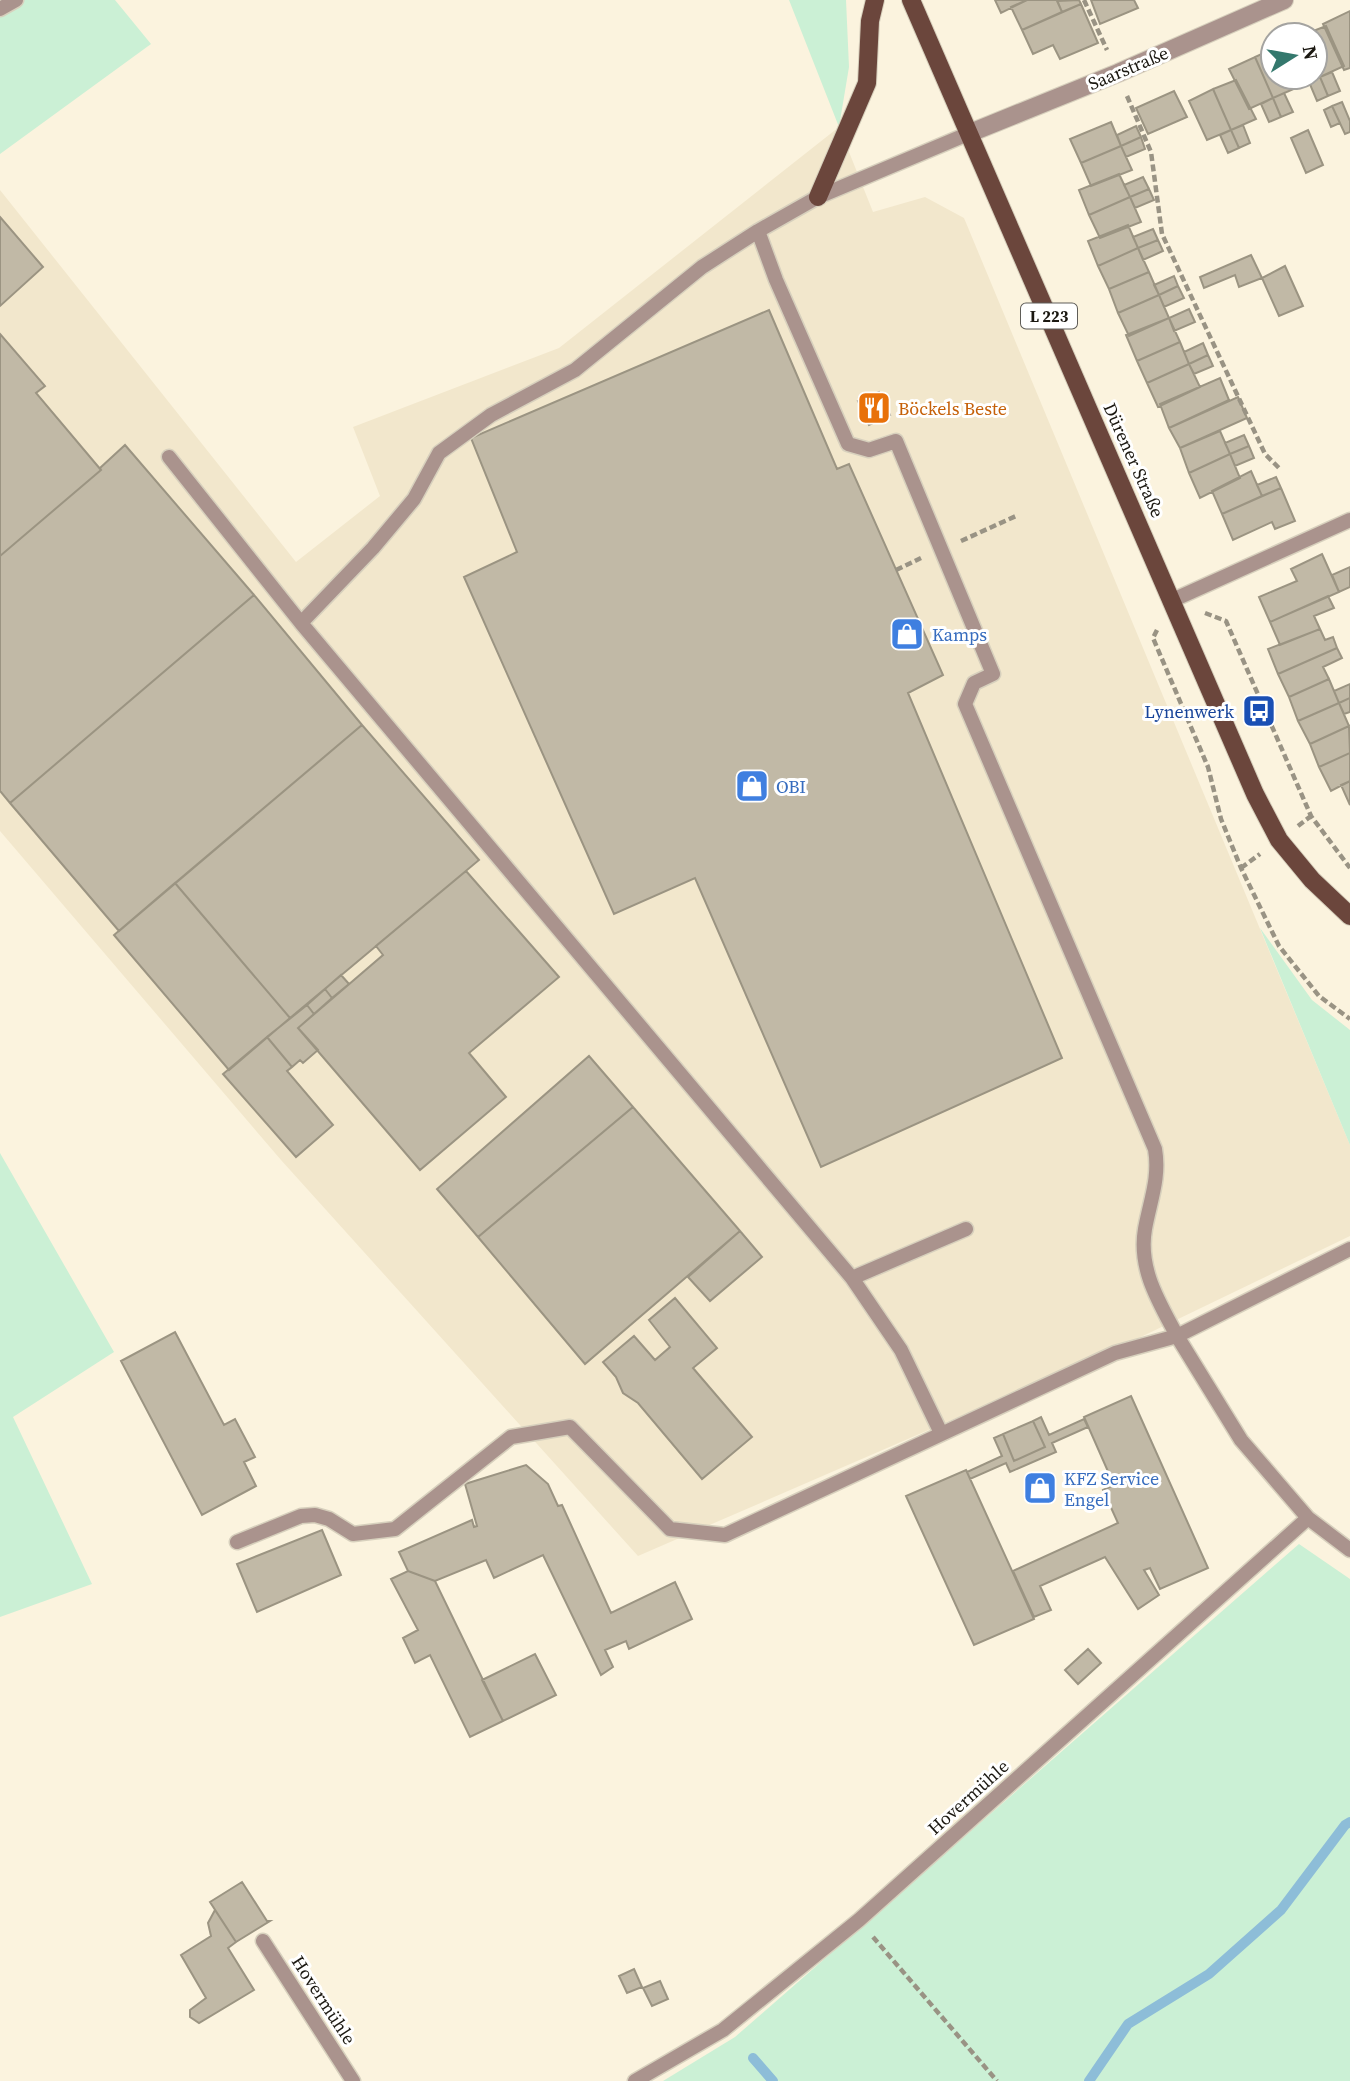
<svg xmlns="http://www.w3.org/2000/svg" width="1350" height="2081" font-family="'Source Serif 4',serif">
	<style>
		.built { fill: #f2e7cc }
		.green { fill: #cbf0d5 }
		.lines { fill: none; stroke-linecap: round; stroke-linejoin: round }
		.stream { stroke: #8dbdd8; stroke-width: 10 }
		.building { fill: #c1b9a6; stroke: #9b9482; stroke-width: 2 }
		.lane-casing { stroke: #d7d0bd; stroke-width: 17 }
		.street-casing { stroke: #d7d0bd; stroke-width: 20 }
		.primary-casing { stroke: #d7d0bd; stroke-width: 20 }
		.path { stroke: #999384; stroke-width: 4.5; stroke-dasharray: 7 3.5; stroke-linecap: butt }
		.lane { stroke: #aa938d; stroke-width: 14 }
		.street { stroke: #aa938d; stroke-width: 18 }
		.primary { stroke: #6b463c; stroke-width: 18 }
		.labels { text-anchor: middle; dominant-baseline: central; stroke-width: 6; stroke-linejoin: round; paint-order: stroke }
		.shield { fill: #fff; stroke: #5f5d58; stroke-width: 2 }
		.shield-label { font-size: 16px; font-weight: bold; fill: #1b1811 }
		.street-label { font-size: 18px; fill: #1b1811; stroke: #fff }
		.food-label { font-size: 18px; fill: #c56008; stroke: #fff; text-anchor: start }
		.shop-label { font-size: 18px; fill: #366cbe; stroke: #fff; text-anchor: start }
		.transit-label { font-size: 18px; fill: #164399; stroke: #fff; text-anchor: end }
	</style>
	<rect width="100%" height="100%" fill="#fbf3de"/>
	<path class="built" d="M839,127l34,85 52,-15 39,21 386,927v91l-232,112 -480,208 -357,-396 -281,-329v-641l296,372 84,-66 -27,-69 206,-79z"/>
	<path class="green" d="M0,0h115l36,44 -151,110z
		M789,0h57l3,67 -10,60z
		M1260,928l52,72 38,30v115z
		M0,1153l114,199 -101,65 79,167 -92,33z
		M1299,1544l51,35v502h-687l72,-44z"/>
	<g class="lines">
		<path class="stream" d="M753,2058l20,23
			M1089,2081l39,-57 81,-50 72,-64 64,-85 5,-3"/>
	</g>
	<path class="building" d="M995,0h32l-26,13z
		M1027,0h30l5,12 -40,18 -11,-23z
		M1079,0l2,4 -19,8 -5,-11z
		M1091,0h43l4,8 -38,16z
		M1081,4l17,39 -38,16 -7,-14 -20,9 -11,-24z
		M1350,11v57l-6,2 -21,-46z
		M1326,26l18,40 -24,11 -5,-11v-31h-12z
		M1273,49v28h19l4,11 -23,10 -18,-41z
		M1255,57l18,41 -24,11 -20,-40z
		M1315,66l5,11 -24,11 -4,-11h23z
		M1332,72l8,19 -12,5 -8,-19z
		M1320,77l8,19 -11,5 -8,-19z
		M1236,80l20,39 -25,11 -18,-41z
		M1213,89l18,41 -24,10 -18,-39z
		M1174,91l13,26 -39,17 -12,-26z
		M1284,93l9,19 -12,5 -8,-19z
		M1273,98l8,19 -12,5 -8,-18z
		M1342,102l8,19v11l-5,2 -13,-28z
		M1332,106l8,17 -9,4 -7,-17z
		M1111,122l10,24 -40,17 -11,-24z
		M1243,125l7,18 -11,5 -8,-18z
		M1136,126l5,11 -20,9 -4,-11z
		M1231,130l8,18 -11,5 -8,-18z
		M1308,130l15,35 -17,8 -15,-35z
		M1141,137l4,12 -19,8 -5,-11z
		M1121,146l11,24 -41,16 -10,-23z
		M1119,174l11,23 -41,18 -10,-25z
		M1143,177l6,12 -19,8 -6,-12z
		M1149,189l5,11 -19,8 -5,-11z
		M1130,197l11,25 -41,16 -11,-23z
		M0,217l43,50 -43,39z
		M1128,225l10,23 -40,18 -10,-25z
		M1153,229l5,11 -20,8 -5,-11z
		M1158,240l5,11 -20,9 -5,-12z
		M1138,248l11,24 -40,17 -11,-23z
		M1251,255l11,23 -23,9 -4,-12 -31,13 -4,-11z
		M1285,266l18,40 -24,10 -17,-38z
		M1149,272l10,23 -41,18 -9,-24z
		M1174,276l4,10 -19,9 -5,-10z
		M1178,286l6,12 -20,9 -5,-12z
		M1159,295l10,23 -40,18 -11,-23z
		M1189,309l6,13 -21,9 -5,-13z
		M769,310l68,159 12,-5 94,211 -35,18 154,365 -241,109 -126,-289 -81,36 -150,-337 53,-25 -46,-114z
		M1169,318l11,24 -43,19 -11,-26z
		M0,334l45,52 -9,7 65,77 -101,86z
		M1180,342l9,22 -42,19 -10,-22z
		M1203,343l5,12 -19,9 -5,-12z
		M1208,355l5,11 -19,8 -5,-10z
		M1189,364l11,23 -42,20 -11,-24z
		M1220,378l9,22 -60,28 -9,-24z
		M879,392l11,23 -21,10 -11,-24z
		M1238,397l9,21 -67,30 -11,-20z
		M1220,431l10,23 -41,19 -9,-25z
		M1244,435l5,11 -19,8 -5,-11z
		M125,445l129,150 -244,208 -10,-12v-235l101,-86 -1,-2z
		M1249,446l5,12 -19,8 -5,-12z
		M1230,454l10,24 -40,20 -11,-25z
		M1251,471l11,25 -40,18 -10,-23z
		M1276,477l5,11 -19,8 -5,-11z
		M1281,488l14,33 -20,8 -3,-7 -39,18 -11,-26z
		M1322,554l17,38 -69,30 -11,-25 38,-16 -6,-12z
		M1350,567v20l-11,5 -7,-17z
		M254,595l108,130 -243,206 -109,-128z
		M1328,596l6,12 -20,8 6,13 -40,16 -10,-23z
		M1320,629l5,11 8,-3 4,11 -59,26 -10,-25z
		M1337,648l5,10 -19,9 6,12 -40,18 -11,-23z
		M1329,679l10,24 -41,18 -9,-24z
		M1350,684v14l-11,5 -5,-12z
		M1350,698v14l-6,2 -5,-11z
		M1339,703l10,23 -39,18 -12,-23z
		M362,725l117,135 -189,158 -115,-135z
		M1349,726l1,27 -31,14 -9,-23z
		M1350,753v28l-19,10 -12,-24z
		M1350,781v24l-9,-20z
		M466,871l93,106 -90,76 37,44 -86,73 -122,-142 85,-73 -7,-9z
		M175,883l115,135 -61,52 -115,-135z
		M341,975l8,9 -17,14 -7,-9z
		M325,989l7,9 -18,16 -7,-9z
		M307,1005l7,9 -16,14 20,22 -15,13 -3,-3 -8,7 -25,-30z
		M267,1037l25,30 -5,4 46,54 -37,32 -73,-83z
		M589,1056l44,51 -155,130 -41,-48z
		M633,1107l107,124 -155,133 -107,-127z
		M740,1231l22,26 -52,44 -22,-24z
		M675,1298l42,50 -24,20 59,69 -50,42 -64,-76 -15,-10 -7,-16 -13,-15 31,-26 21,24 15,-13 -21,-27z
		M175,1332l49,93 11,-6 20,38 -11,5 12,24 -54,29 -81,-154z
		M1131,1396l77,172 -48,21 -10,-21 -6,2 15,25 -21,14 -33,-52 -65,29 11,24 -17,7 -21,-46 105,-48 -15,-33 11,-5 -30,-68z
		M1041,1417l8,18 35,-16 4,8 -36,16 4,9 -46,20 -4,-9 -36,16 -3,-7 35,-16 -8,-18 9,-4 11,27 31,-14 -12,-26z
		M1033,1421l12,26 -31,14 -11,-27z
		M526,1465l22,19 10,22 4,-1 49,108 64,-31 17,37 -63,30 -3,-8 -21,9 8,17 -12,8 -58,-120 -49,23 -8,-18 -51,21 -27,-10 -9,-19 73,-32 2,7 3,-1 -12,-42z
		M966,1470l68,149 -60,26 -68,-149z
		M322,1530l19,45 -84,37 -20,-48z
		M408,1571l27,10 68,140 -33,16 -40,-82 -15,8 -12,-25 15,-8 -27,-51z
		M1088,1649l13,14 -23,21 -13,-14z
		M535,1654l21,41 -53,26 -21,-41z
		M242,1882l25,39h3l-34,21 -26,-40z
		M215,1910l21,32 -8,6 26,42 -55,33 -9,-6v-7l16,-12 -25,-43 30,-19 -3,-13z
		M634,1969l8,18 -15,6 -8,-17z
		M660,1981l8,18 -16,7 -9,-18z"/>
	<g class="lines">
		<defs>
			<path id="lane" d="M0,9l16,-9
				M169,457l132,166 551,655 49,72 40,83
				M1173,600l177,-80
				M301,623l72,-75 41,-49 25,-46 52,-38 84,-45 127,-103 56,-36 60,-34 152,-64
				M1350,1249l-173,87 64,104 67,78 42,32
				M852,1278l114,-49
				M237,1542l64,-26 14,-1 14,4 24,15 42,-5 116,-92 59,-10 100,102 55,6 390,-182 62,-17c-18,-34 -39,-67 -32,-107 5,-28 15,-51 10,-80l-190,-445 9,-21 19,-9 -97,-233 -27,9 -21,-6 -72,-164 -18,-49
				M263,1941l90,140
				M635,2081l88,-51 136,-110 449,-402"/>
			<path id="street" d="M970,133l148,-60 166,-73"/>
			<path id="primary" d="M911,0l344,794 24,46 33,40 38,36
				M818,197l49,-114 3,-62 5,-21"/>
		</defs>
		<use href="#lane" class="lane-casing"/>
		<use href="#street" class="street-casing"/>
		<use href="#primary" class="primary-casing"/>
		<path class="path" d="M1084,0l23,50
			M1127,96l24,56 11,82 103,220 16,16
			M961,541l55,-25
			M896,570l25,-12
			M1205,613l21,8 85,195 39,52
			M1157,630l-4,8 55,129 13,52 20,49 38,78 40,50 31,23
			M1298,826l13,-10
			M1241,868l19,-14
			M873,1937l124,144"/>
		<use href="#lane" class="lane"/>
		<use href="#street" class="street"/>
		<use href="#primary" class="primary"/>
	</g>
	<defs>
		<symbol id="restaurant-square" viewBox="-11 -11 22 22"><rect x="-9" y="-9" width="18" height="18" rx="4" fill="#e8710a" stroke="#fff"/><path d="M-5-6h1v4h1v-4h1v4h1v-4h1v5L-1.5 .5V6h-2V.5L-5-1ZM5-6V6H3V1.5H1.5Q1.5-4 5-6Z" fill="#fff"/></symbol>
		<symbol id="shop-square" viewBox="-11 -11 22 22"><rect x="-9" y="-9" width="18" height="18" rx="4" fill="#3f7fe0" stroke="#fff"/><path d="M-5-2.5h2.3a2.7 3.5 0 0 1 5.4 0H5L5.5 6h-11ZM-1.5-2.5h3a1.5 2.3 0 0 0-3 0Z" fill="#fff"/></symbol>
		<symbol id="bus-square" viewBox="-11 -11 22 22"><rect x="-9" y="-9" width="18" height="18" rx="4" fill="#1a4fb4" stroke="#fff"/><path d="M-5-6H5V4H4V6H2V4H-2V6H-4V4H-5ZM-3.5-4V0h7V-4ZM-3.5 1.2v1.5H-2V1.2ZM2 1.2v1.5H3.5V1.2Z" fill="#fff"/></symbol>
	</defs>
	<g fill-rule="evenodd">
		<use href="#restaurant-square" x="855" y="389" width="38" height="38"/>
		<use href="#shop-square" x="888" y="615" width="38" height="38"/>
		<use href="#bus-square" x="1240" y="692" width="38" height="38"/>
		<use href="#shop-square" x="733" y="767" width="38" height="38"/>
		<use href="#shop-square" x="1021" y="1469" width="38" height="38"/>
	</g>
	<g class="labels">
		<rect class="shield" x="1021" y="303.5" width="56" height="25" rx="5"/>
		<g class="shield-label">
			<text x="1049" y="316">L 223</text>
		</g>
		<g class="street-label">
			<text transform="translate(1128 68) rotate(-23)">Saarstraße</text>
			<text transform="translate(1134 460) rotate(66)">Dürener Straße</text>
			<text transform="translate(968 1797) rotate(-42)">Hovermühle</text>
			<text transform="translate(324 2000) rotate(57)">Hovermühle</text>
		</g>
		<g class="food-label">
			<text x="898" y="408">Böckels Beste</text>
		</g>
		<g class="shop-label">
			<text x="932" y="634">Kamps</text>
			<text x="776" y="786">OBI</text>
			<text x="1064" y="1478">KFZ Service<tspan x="1064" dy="21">Engel</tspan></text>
		</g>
		<g class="transit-label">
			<text x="1234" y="711">Lynenwerk</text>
		</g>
	</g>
	<g transform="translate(1294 56) rotate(79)"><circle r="33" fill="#ffffff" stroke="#a4a3a0" stroke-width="2"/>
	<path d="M0-5L12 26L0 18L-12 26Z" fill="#34786d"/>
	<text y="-10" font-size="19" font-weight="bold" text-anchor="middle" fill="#1b1811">N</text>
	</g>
</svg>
